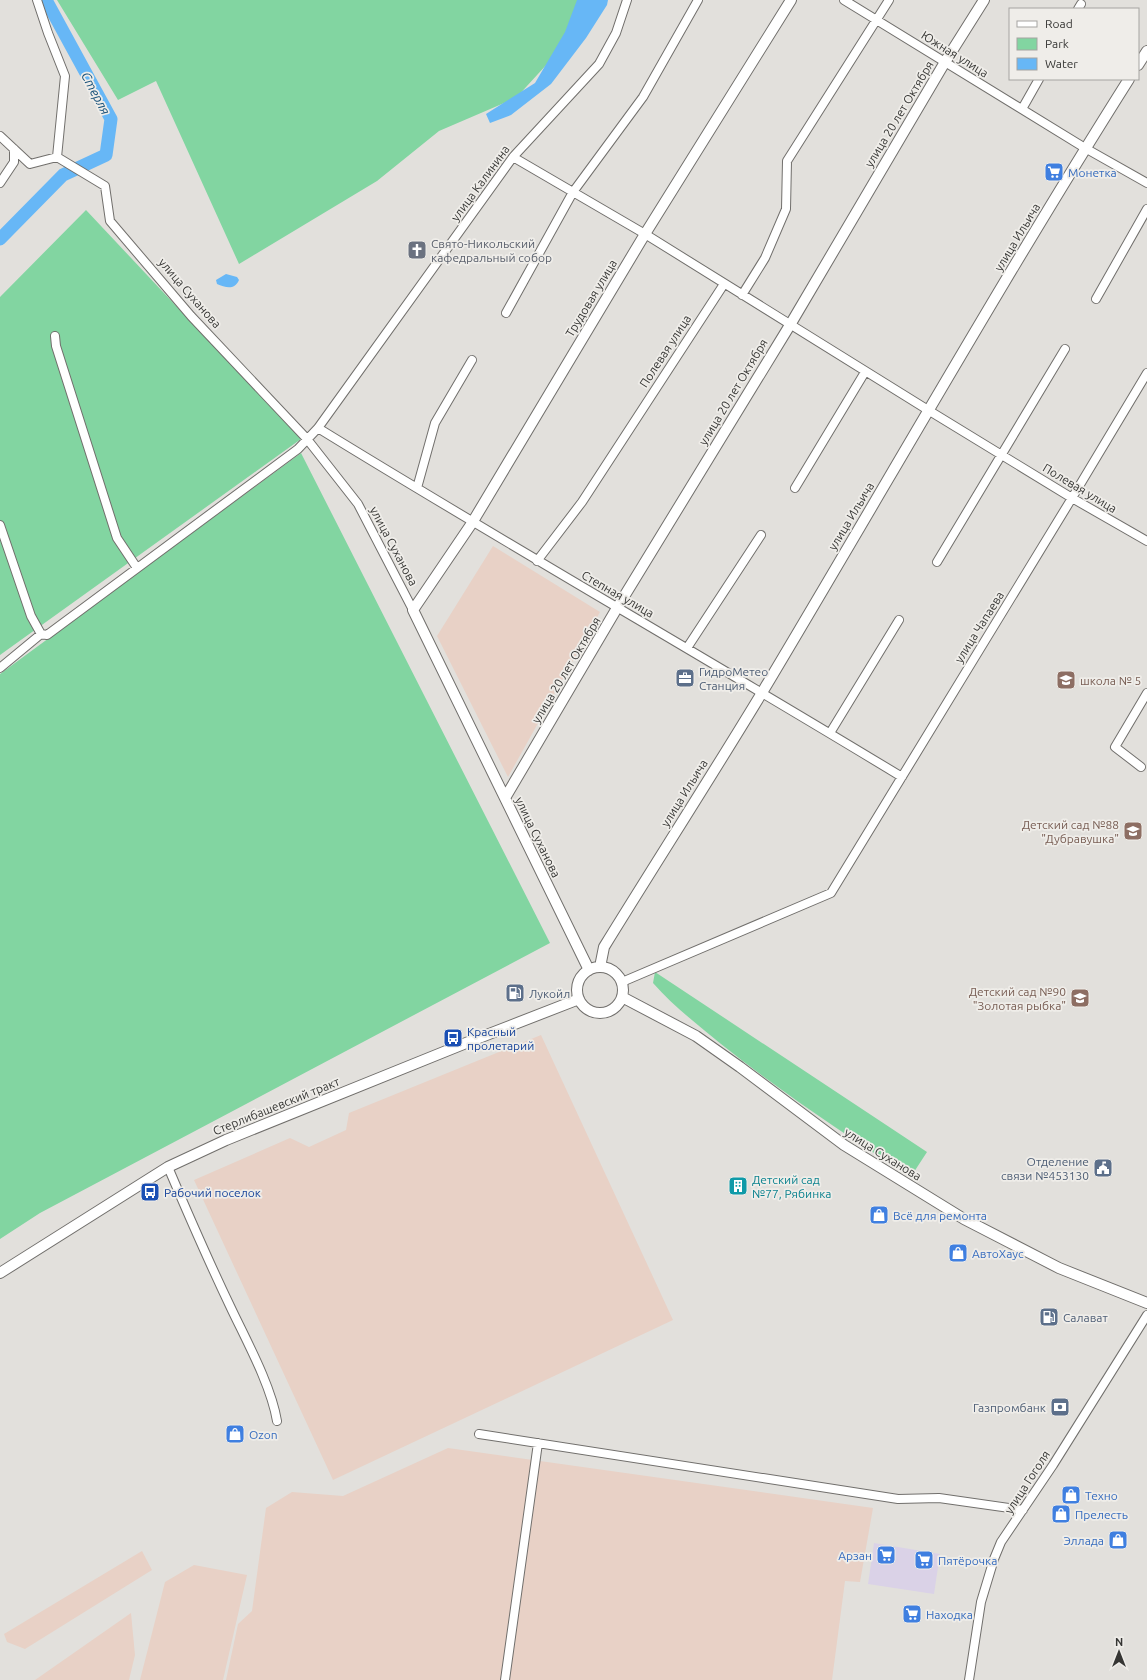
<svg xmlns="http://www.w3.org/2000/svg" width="1147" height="1680" font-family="Ubuntu,sans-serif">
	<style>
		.commercial { fill: #dad2e7 }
		.industrial { fill: #e8d1c6 }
		.green { fill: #82d5a1 }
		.water { fill: #67b7f6 }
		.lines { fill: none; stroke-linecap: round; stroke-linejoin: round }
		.river { stroke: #67b7f6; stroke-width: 13 }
		.minor-casing { stroke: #716f6c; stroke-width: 10 }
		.major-casing { stroke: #716f6c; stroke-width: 12 }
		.minor { stroke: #fff; stroke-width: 8 }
		.major { stroke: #fff; stroke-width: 10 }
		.labels { text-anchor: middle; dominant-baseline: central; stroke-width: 3.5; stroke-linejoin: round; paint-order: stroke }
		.street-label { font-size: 12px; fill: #363634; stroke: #efede9 }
		.shop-label { font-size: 12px; fill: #366cbe; stroke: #efede9; text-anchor: start }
		.worship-label { font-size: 12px; fill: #5b616d; stroke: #efede9; text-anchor: start }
		.service-label { font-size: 12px; fill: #4e5e75; stroke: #efede9; text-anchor: start }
		.education-label { font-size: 12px; fill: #785e54; stroke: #efede9; text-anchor: end }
		.transit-label { font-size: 12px; fill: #164399; stroke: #efede9; text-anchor: start }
		.culture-label { font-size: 12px; fill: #0d838f; stroke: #efede9; text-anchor: start }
		.water-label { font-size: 13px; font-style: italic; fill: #17517a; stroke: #efede9 }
	</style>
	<rect width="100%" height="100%" fill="#e2e0dc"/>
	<path class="commercial" d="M874,1543l66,11 -6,40 -66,-10z"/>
	<path class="industrial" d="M493,546l107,66 -92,165 -71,-141z
		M541,1035l132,285 -340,160 -139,-300 96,-42 19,9 37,-17 3,-17z
		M448,1448l425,60 -13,74 -15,-1 -13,99h-606l12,-56 14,-13 14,-103 26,-16 51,4z
		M142,1551l10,19 -127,79 -18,-7 -3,-8z
		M194,1565l53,10 -24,105h-83l25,-98z
		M131,1613l4,42 -6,25h-94z"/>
	<path class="green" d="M57,0h526l-13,39 -54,59 -77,33 -62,50 -138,83 -83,-183 -38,19z
		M86,210l215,229 -301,216v-358z
		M301,453l249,490 -510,270 -40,26v-565z
		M655,972l272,180 -15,23h-4c-64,-41 -127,-83 -187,-131 -24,-20 -48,-38 -68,-61z"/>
	<path class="water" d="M577,0h31l-1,5 -21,33 -35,46 -40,31 -21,8 -4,-9 49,-31 30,-51z
		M226,274l11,3 2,3c-5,11 -14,7 -22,4l-1,-4z"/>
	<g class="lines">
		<path class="river" d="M0,239l63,-64 43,-20 5,-36 -65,-119"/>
		<defs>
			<path id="minor" d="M844,0l241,148 62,35
				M1078,9l3,-5
				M1022,109l17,-30
				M0,136l30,28 27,-7 8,-81 -17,-43 -11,-33
				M57,157l48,29 5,35 81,95 116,123 51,65 55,106
				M513,157l132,77 283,176 144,88 75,43
				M0,183l14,-21v-13
				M742,295l23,-37 21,-49 1,-48 102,-161
				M1096,299l51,-90
				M506,313l67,-121 70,-95 55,-97
				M55,336l1,10 61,192 20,30
				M318,428c193,119 390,231 584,349
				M417,488l18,-65 37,-63
				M795,488l70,-116
				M0,525l31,91 10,18 6,1 251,-186 20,-21 195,-271 86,-93 17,-31 11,-33
				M537,561l45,-59 142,-218
				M937,562l128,-213
				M687,648l74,-113
				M0,668l41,-34
				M830,733l69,-113
				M1141,767l-26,-20 32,-54
				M622,982l209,-89 241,-395 75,-125
				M168,1167c20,47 40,93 62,139 16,34 41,79 47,115
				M479,1434l419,65 41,-1 84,12
				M505,1680l33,-237
				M969,1680l12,-78 13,-43 7,-17 52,-77 94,-150"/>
			<path id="major" d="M1138,65l9,-14
				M505,798l112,-190 173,-283 155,-263 39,-62
				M577 990a23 23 0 1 1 46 0a23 23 0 1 1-46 0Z
				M600,967l4,-20c53,-86 107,-170 159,-256 122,-204 239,-411 366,-612
				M589,970l-176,-360 59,-87 173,-289 146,-234
				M622,997l74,39 44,31 104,78 120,74 95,49 88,35
				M0,1273l168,-106 58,-27 245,-99 108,-42"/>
		</defs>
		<use href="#minor" class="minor-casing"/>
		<use href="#major" class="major-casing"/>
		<use href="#minor" class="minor"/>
		<use href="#major" class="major"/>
	</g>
	<defs>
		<symbol id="supermarket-square" viewBox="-11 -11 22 22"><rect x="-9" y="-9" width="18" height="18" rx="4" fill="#3f7fe0" stroke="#efede9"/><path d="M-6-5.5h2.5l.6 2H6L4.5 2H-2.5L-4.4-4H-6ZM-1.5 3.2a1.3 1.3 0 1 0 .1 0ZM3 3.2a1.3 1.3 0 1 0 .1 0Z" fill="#fff"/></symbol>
		<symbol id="church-square" viewBox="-11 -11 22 22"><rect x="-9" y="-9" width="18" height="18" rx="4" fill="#6b7280" stroke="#efede9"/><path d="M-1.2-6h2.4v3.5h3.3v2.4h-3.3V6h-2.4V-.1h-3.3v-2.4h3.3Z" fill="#fff"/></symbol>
		<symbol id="office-square" viewBox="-11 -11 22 22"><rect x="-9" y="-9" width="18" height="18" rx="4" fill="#5c6f8a" stroke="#efede9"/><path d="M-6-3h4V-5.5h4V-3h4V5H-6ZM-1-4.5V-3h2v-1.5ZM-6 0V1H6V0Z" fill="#fff"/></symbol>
		<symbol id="school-square" viewBox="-11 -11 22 22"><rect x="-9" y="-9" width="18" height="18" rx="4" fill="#8d6e63" stroke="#efede9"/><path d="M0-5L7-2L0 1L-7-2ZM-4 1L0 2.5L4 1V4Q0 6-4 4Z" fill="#fff"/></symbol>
		<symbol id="fuel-square" viewBox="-11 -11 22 22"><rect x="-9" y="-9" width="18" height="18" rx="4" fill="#5c6f8a" stroke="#efede9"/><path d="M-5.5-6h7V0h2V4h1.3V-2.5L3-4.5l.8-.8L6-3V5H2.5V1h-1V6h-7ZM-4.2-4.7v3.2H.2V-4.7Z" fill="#fff"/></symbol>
		<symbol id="bus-square" viewBox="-11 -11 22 22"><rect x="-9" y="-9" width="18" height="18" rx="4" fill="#1a4fb4" stroke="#efede9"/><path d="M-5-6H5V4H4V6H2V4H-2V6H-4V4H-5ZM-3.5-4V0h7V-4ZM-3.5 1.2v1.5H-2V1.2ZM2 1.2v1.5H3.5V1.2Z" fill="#fff"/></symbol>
		<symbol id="civic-square" viewBox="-11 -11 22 22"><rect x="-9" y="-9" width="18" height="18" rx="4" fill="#5c6f8a" stroke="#efede9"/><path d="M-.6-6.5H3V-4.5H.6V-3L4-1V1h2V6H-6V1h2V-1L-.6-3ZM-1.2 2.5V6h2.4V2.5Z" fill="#fff"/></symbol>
		<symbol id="building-square" viewBox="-11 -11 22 22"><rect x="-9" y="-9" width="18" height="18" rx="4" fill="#0f9aa8" stroke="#efede9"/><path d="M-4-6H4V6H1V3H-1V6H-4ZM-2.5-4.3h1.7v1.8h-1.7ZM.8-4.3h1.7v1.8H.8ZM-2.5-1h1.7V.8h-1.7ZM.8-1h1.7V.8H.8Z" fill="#fff"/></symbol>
		<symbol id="shop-square" viewBox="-11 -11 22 22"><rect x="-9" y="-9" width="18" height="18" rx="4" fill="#3f7fe0" stroke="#efede9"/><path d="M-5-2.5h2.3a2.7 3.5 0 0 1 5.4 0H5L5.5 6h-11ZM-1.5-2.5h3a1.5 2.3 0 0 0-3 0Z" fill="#fff"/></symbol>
		<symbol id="bank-square" viewBox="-11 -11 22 22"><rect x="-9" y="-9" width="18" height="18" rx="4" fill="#5c6f8a" stroke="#efede9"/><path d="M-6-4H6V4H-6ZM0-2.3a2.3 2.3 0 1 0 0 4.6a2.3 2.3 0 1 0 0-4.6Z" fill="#fff"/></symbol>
	</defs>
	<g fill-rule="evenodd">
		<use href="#supermarket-square" x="1043" y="161" width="22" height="22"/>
		<use href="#church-square" x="406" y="239" width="22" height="22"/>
		<use href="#office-square" x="674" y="667" width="22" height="22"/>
		<use href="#school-square" x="1055" y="669" width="22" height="22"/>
		<use href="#school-square" x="1122" y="820" width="22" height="22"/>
		<use href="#fuel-square" x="504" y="982" width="22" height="22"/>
		<use href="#school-square" x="1069" y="987" width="22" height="22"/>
		<use href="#bus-square" x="442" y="1027" width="22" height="22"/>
		<use href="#civic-square" x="1092" y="1157" width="22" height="22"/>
		<use href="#building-square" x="727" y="1175" width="22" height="22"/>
		<use href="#bus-square" x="139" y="1181" width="22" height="22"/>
		<use href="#shop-square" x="868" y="1204" width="22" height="22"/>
		<use href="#shop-square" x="947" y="1242" width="22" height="22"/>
		<use href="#fuel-square" x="1038" y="1306" width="22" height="22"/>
		<use href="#bank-square" x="1049" y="1396" width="22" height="22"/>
		<use href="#shop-square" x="224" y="1423" width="22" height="22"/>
		<use href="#shop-square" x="1060" y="1484" width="22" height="22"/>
		<use href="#shop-square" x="1050" y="1503" width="22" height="22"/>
		<use href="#shop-square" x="1107" y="1529" width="22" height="22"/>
		<use href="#supermarket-square" x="875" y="1544" width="22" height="22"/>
		<use href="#supermarket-square" x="913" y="1549" width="22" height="22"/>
		<use href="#supermarket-square" x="901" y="1603" width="22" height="22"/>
	</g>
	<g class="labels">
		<g class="street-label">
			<text transform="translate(955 54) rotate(32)">Южная улица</text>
			<text transform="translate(899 114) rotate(-59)">улица 20 лет Октября</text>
			<text transform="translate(480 183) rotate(-54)">улица Калинина</text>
			<text transform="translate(1017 237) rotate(-59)">улица Ильича</text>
			<text transform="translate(190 293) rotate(49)">улица Суханова</text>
			<text transform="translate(591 298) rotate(-59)">Трудовая улица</text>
			<text transform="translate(665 351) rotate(-57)">Полевая улица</text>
			<text transform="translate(733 392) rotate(-59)">улица 20 лет Октября</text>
			<text transform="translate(1080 488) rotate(31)">Полевая улица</text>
			<text transform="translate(851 516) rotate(-59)">улица Ильича</text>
			<text transform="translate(394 546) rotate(62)">улица Суханова</text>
			<text transform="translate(618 594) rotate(30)">Степная улица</text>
			<text transform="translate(979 627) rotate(-58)">улица Чапаева</text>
			<text transform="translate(566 670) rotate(-59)">улица 20 лет Октября</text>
			<text transform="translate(684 793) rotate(-58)">улица Ильича</text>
			<text transform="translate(538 837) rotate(64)">улица Суханова</text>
			<text transform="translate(276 1106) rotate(-22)">Стерлибашевский тракт</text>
			<text transform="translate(883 1154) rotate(32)">улица Суханова</text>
			<text transform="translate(1027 1482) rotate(-57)">улица Гоголя</text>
		</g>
		<g class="shop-label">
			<text x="1068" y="172">Монетка</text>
			<text x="893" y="1215">Всё для ремонта</text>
			<text x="972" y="1253">АвтоХаус</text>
			<text x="249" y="1434">Ozon</text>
			<text x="1085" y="1495">Техно</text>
			<text x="1075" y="1514">Прелесть</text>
			<text x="1104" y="1540" text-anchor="end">Эллада</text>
			<text x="872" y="1555" text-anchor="end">Арзан</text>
			<text x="938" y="1560">Пятёрочка</text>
			<text x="926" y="1614">Находка</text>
		</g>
		<g class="worship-label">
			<text x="431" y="243">Свято-Никольский<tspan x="431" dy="14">кафедральный собор</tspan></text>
		</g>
		<g class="service-label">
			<text x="699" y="671">ГидроМетео<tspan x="699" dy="14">Станция</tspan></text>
			<text x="529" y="993">Лукойл</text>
			<text x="1089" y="1161" text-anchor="end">Отделение<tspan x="1089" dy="14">связи №453130</tspan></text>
			<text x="1063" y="1317">Салават</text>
			<text x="1046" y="1407" text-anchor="end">Газпромбанк</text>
		</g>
		<g class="education-label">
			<text x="1080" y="680" text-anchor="start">школа № 5</text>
			<text x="1119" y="824">Детский сад №88<tspan x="1119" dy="14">"Дубравушка"</tspan></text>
			<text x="1066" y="991">Детский сад №90<tspan x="1066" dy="14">"Золотая рыбка"</tspan></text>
		</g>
		<g class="transit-label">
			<text x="467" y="1031">Красный<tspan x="467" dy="14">пролетарий</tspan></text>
			<text x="164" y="1192">Рабочий поселок</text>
		</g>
		<g class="culture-label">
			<text x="752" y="1179">Детский сад<tspan x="752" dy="14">№77, Рябинка</tspan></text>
		</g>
		<g class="water-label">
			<text transform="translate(96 93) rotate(62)">Стерля</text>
		</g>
	</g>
	<rect x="1009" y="8" width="130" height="72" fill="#efede9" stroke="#a5a4a1"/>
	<rect x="1017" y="21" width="20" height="6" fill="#ffffff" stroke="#a5a4a1"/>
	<text x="1045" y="28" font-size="12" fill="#363634">Road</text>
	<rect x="1017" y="38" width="20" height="12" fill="#82d5a1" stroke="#a5a4a1"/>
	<text x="1045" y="48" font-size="12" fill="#363634">Park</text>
	<rect x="1017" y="58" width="20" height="12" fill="#67b7f6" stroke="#a5a4a1"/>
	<text x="1045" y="68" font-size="12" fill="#363634">Water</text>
	<g transform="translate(1119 1652)" stroke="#efede9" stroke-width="3" paint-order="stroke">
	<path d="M0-3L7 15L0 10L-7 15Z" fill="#363634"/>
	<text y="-6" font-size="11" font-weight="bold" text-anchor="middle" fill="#363634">N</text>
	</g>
</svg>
